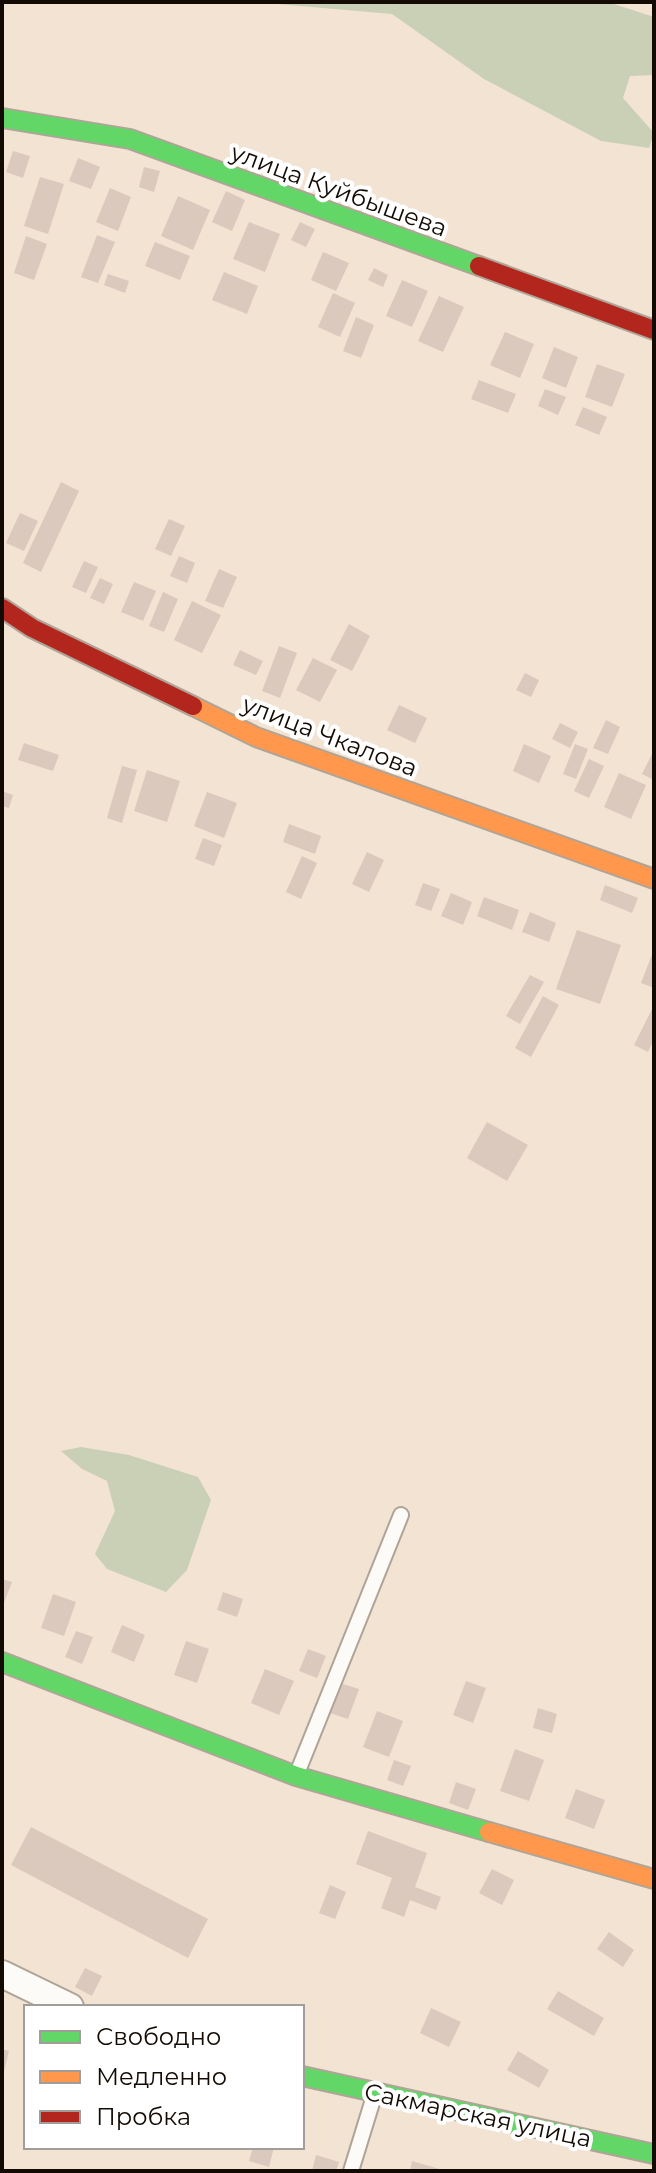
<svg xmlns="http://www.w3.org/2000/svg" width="656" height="2173" font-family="Montserrat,sans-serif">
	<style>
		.green { fill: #cad0b6 }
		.building { fill: #dcc9bd }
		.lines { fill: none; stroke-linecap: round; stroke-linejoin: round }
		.lane-casing { stroke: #afa497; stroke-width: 18 }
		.street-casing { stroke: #afa497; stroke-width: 30 }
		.fast-casing { stroke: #afa497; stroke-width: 22 }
		.slow-casing { stroke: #afa497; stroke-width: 22 }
		.jam-casing { stroke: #afa497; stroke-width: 22 }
		.lane { stroke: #fdfbf8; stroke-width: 14 }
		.street { stroke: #fdfbf8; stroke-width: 26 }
		.fast { stroke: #63d668; stroke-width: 18 }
		.slow { stroke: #ff974d; stroke-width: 18 }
		.jam { stroke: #b3261e; stroke-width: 18 }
		.labels { text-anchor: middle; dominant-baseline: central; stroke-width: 8; stroke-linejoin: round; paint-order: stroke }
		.street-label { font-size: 24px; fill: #130a03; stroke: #fff }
	</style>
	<rect width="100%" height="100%" fill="#f2e3d3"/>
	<path class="green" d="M254,2h354l46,15v58l-24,1 -7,22 31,35 -5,15 -48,-7 -117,-62 -92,-65z
		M81,1447l48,8 69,22 13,23 -24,70 -21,22 -59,-23 -12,-15 20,-43 -8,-30 -25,-12 -21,-18z"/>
	<path class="building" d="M13,151l17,5 -7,22 -17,-6z
		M78,158l22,9 -9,22 -22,-8z
		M144,167l16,4 -6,21 -15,-5z
		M40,177l24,7 -16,50 -24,-8z
		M110,188l21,9 -13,34 -22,-9z
		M226,191l19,9 -13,31 -20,-9z
		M178,196l32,14 -17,40 -32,-14z
		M249,222l31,12 -15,38 -32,-13z
		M300,222l15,7 -9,18 -15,-7z
		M97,235l18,7 -17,41 -17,-6z
		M26,236l21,8 -13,36 -20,-7z
		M155,242l35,14 -10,24 -35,-14z
		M323,252l26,11 -13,28 -25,-11z
		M374,268l14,7 -5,12 -15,-7z
		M224,272l34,14 -11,28 -35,-14z
		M108,274l21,7 -4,12 -21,-8z
		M402,280l26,11 -16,36 -26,-11z
		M333,293l22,10 -15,34 -22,-10z
		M439,296l25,11 -21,45 -25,-11z
		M356,317l18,8 -13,33 -18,-7z
		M505,332l29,12 -14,34 -30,-13z
		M554,347l24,10 -12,31 -24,-10z
		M597,364l28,10 -13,33 -27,-10z
		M479,380l37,14 -8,19 -37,-14z
		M545,389l21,8 -8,18 -20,-9z
		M583,407l24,10 -8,18 -24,-10z
		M61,482l18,9 -38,81 -18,-9z
		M20,513l18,8 -14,30 -18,-8z
		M169,519l16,7 -14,30 -16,-7z
		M179,556l16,7 -8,20 -17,-7z
		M84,561l14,6 -12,26 -14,-6z
		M219,569l18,8 -14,31 -18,-7z
		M100,578l13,6 -9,20 -14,-6z
		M134,582l22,9 -13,30 -22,-9z
		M163,592l15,7 -14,33 -15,-6z
		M192,601l29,14 -19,38 -28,-13z
		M349,624l21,12 -18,35 -22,-11z
		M279,646l18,7 -17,45 -18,-7z
		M240,650l23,11 -7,14 -23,-10z
		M313,658l24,12 -17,32 -24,-12z
		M525,673l14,7 -8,17 -15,-7z
		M399,705l28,13 -12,25 -28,-13z
		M606,720l14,7 -12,27 -15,-6z
		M560,723l18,9 -8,16 -18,-9z
		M24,743l35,12 -6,16 -35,-11z
		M524,744l27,12 -12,27 -26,-12z
		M575,744l13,5 -12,30 -13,-5z
		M654,750v30l-12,-6z
		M589,759l15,7 -15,32 -15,-7z
		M122,766l15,4 -15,53 -15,-5z
		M147,770l33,11 -13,41 -33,-11z
		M619,773l27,12 -15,34 -27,-12z
		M2,791l11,4 -4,13 -7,-2z
		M207,792l30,11 -13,35 -30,-12z
		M289,824l32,12 -6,18 -32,-12z
		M203,838l19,7 -8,21 -19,-7z
		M367,852l17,8 -15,32 -17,-8z
		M302,856l15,7 -16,36 -15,-7z
		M423,883l17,6 -9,22 -16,-6z
		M605,885l33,13 -6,15 -32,-13z
		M451,893l21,9 -9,23 -22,-9z
		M484,897l35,13 -7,20 -35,-14z
		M530,912l26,11 -7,19 -27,-10z
		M577,930l44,15 -21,59 -44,-15z
		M654,949v39l-13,-5z
		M530,975l14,7 -24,42 -14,-8z
		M543,996l16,9 -28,52 -16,-9z
		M654,1005v34l-6,13 -14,-7z
		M487,1122l41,23 -21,36 -40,-23z
		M2,1579l10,3 -10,26z
		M223,1592l20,7 -6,18 -20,-7z
		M53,1594l23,8 -12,34 -23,-8z
		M122,1625l23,10 -11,27 -23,-10z
		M76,1631l17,6 -11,27 -17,-7z
		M186,1641l23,8 -12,34 -23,-8z
		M308,1649l18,7 -9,22 -18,-7z
		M265,1669l29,12 -15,34 -28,-12z
		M466,1681l20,7 -13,35 -20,-8z
		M340,1683l19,6 -11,30 -18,-6z
		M538,1708l19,6 -5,19 -19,-5z
		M377,1711l26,10 -14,36 -26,-10z
		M515,1749l29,11 -15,41 -29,-10z
		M394,1760l17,6 -8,20 -16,-6z
		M456,1782l20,7 -8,21 -19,-7z
		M576,1789l29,11 -11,29 -29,-11z
		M31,1827l177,92 -20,39 -177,-93z
		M368,1831l59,22 -12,34 26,10 -5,13 -26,-10 -6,17 -23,-9 11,-30 -36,-14z
		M492,1869l22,11 -12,25 -23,-12z
		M330,1885l16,7 -11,27 -16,-6z
		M609,1932l25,18 -11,17 -26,-18z
		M85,1968l17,8 -10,20 -17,-9z
		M558,1991l46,27 -10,18 -47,-27z
		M431,2008l30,14 -12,25 -29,-14z
		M2,2049l7,2 -6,24h-1z
		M518,2051l31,19 -10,18 -32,-18z
		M253,2147h21l-5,20 -20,-6z
		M316,2155l23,7 -3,9h-24z
		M412,2161l31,9 -1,1h-32z"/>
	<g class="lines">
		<defs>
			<path id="lane" d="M296,1776l105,-261
				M351,2171l24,-78"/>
			<path id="street" d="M2,1974l68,33"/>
			<path id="fast" d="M2,118l128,21 349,127
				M2,1662l294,114 193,56
				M302,2076l352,78"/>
			<path id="slow" d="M193,706l63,31 398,142
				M489,1832l165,47"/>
			<path id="jam" d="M479,266l175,64
				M2,608l30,20 161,78"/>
		</defs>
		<use href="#lane" class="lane-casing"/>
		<use href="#street" class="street-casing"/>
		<use href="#fast" class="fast-casing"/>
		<use href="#slow" class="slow-casing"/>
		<use href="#jam" class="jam-casing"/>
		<use href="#lane" class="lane"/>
		<use href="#street" class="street"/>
		<use href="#fast" class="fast"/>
		<use href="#slow" class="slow"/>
		<use href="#jam" class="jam"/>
	</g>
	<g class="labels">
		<g class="street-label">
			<text transform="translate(339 190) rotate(20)">улица Куйбышева</text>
			<text transform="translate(330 736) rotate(21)">улица Чкалова</text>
			<text transform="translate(478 2115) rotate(12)">Сакмарская улица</text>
		</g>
	</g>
	<rect width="656" height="2173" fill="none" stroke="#130a03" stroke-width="8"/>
	<rect x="24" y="2005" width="280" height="144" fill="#ffffff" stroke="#a19d9a" stroke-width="2"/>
	<rect x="40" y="2031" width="40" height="12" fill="#63d668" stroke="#a19d9a" stroke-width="2"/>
	<text x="96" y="2045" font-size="24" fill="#130a03">Свободно</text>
	<rect x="40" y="2071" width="40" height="12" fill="#ff974d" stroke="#a19d9a" stroke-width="2"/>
	<text x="96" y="2085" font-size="24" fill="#130a03">Медленно</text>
	<rect x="40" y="2111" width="40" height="12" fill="#b3261e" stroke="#a19d9a" stroke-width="2"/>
	<text x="96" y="2125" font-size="24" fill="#130a03">Пробка</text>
</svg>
